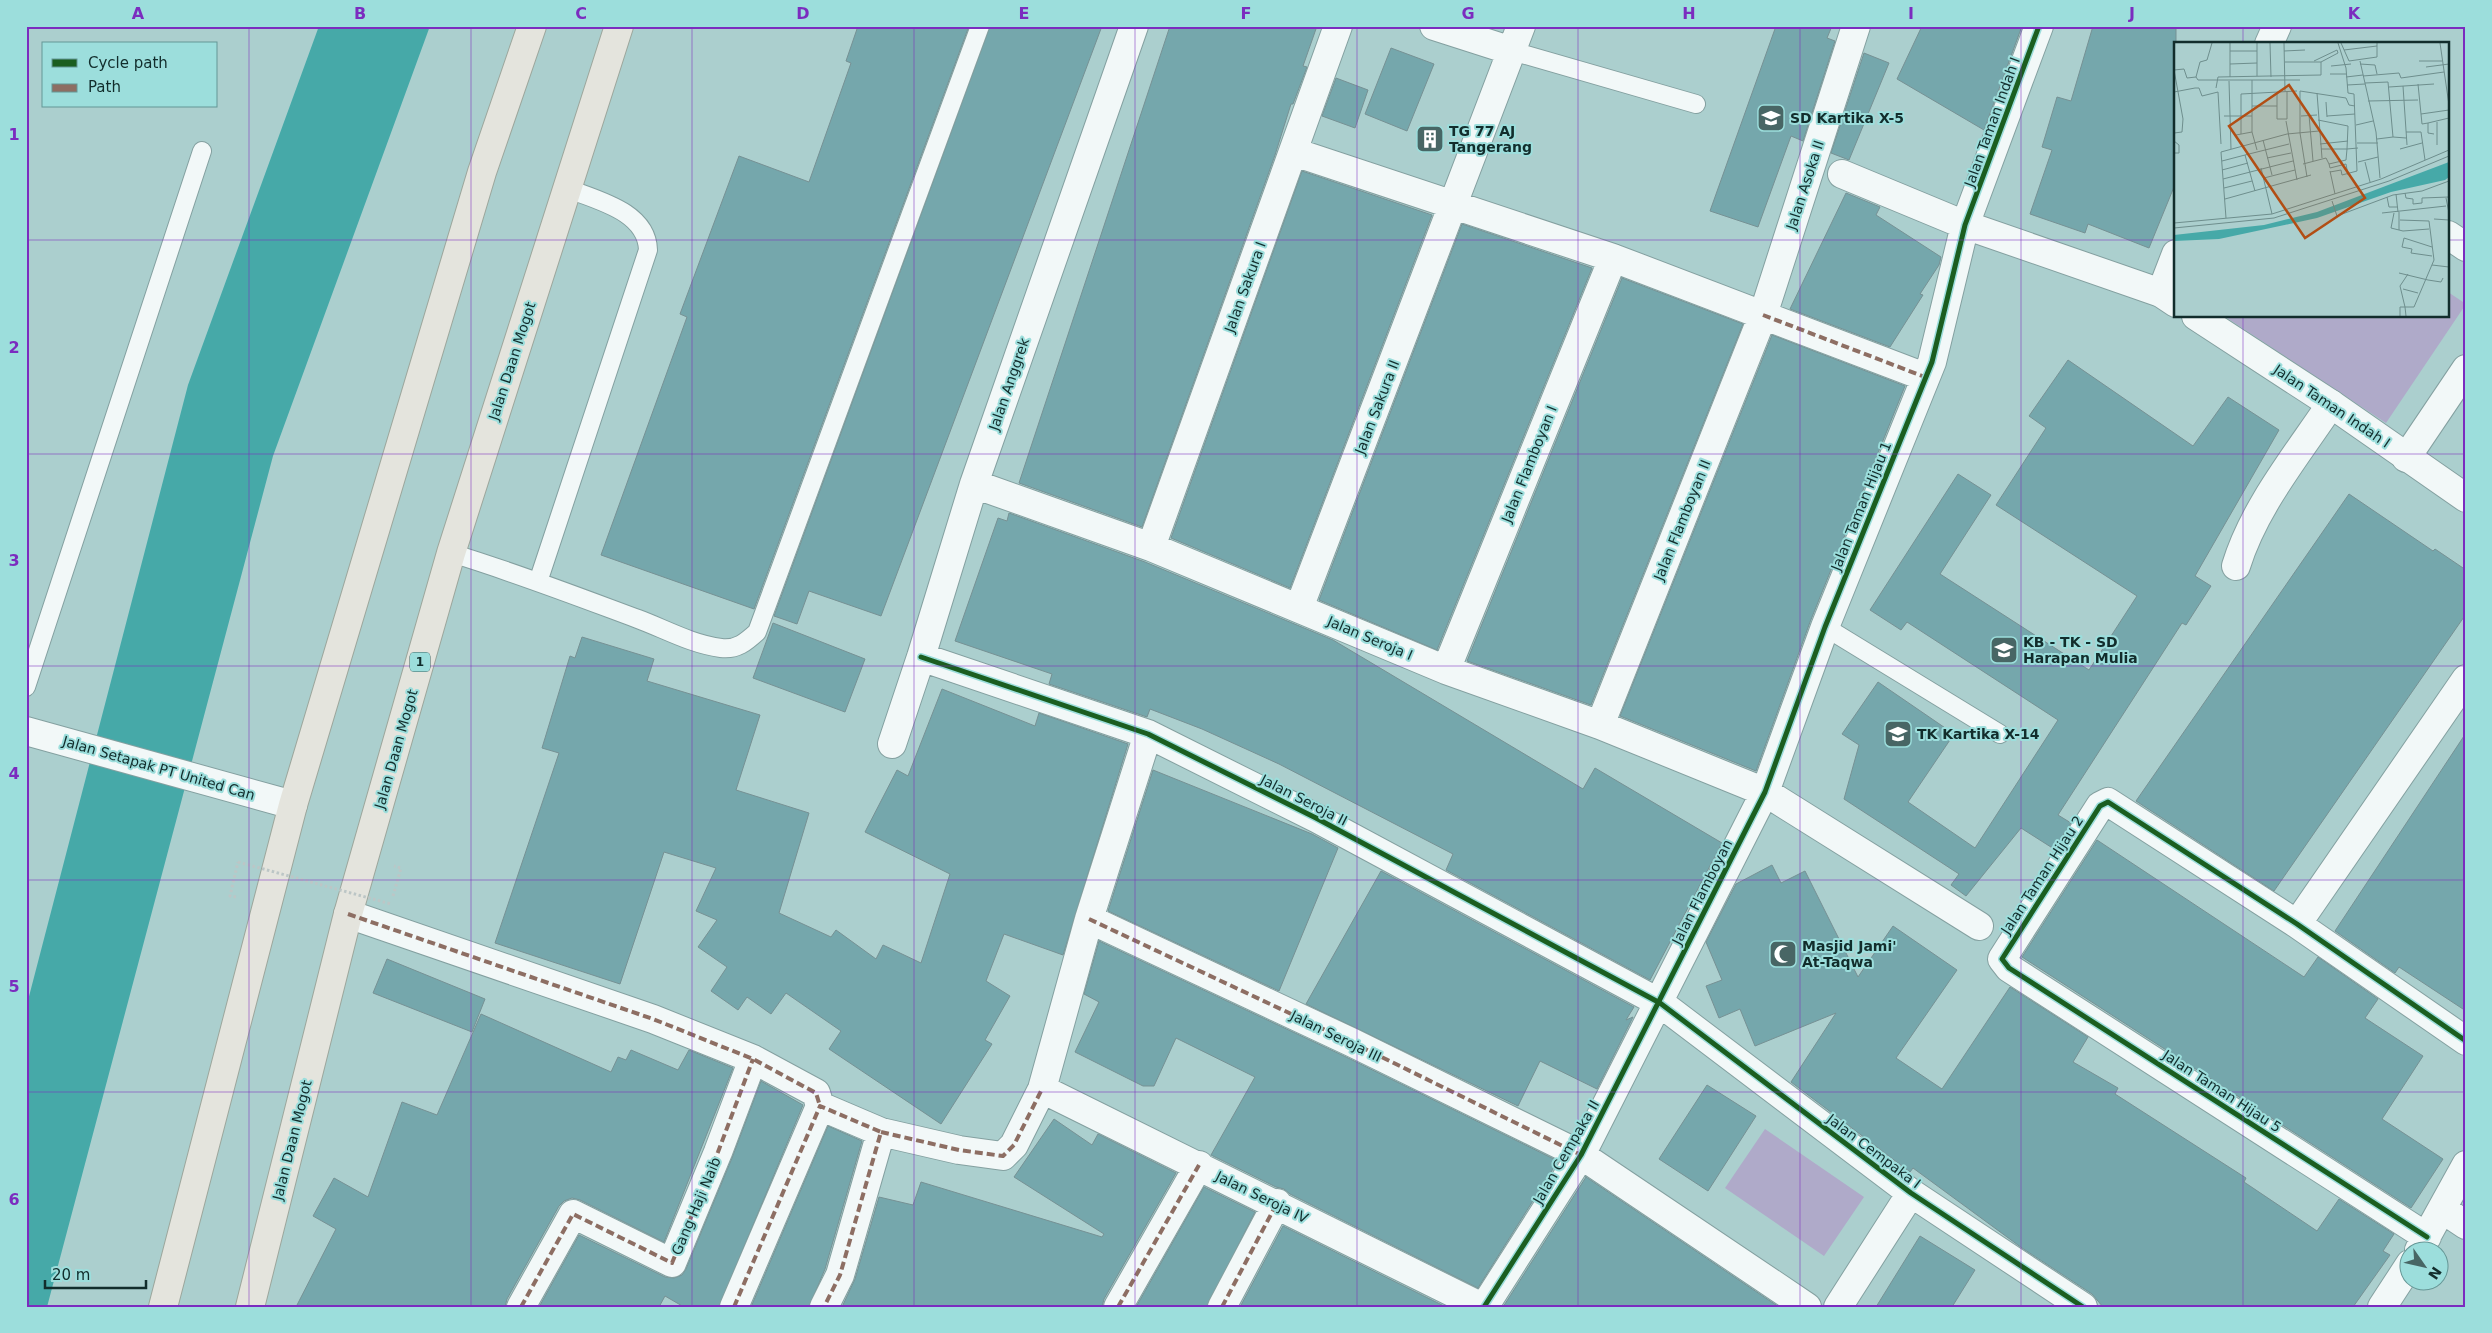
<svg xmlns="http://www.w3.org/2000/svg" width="2492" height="1333" font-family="'DejaVu Sans',sans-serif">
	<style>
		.green { fill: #afaac9 }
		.water { fill: #46a9a8 }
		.building { fill: #75a7ac; stroke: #769194 }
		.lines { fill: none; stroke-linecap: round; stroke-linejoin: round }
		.service-casing { stroke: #84a0a0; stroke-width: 20 }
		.minor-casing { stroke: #84a0a0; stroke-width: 30 }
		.tertiary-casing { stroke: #84a0a0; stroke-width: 30 }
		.trunk-casing { stroke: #9ca69c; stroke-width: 30 }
		.path { stroke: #bcc6c6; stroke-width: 3; stroke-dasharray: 2.5 2.5; stroke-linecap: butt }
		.service { stroke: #f2f8f8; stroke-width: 18 }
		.minor { stroke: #f2f8f8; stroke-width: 28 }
		.tertiary { stroke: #f2f8f8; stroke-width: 28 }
		.trunk { stroke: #e4e4dd; stroke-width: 28 }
		.path-bridge { stroke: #bcc6c6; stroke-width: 3; stroke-dasharray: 2.5 2.5; stroke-linecap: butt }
		.quiet { stroke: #8d6e63; stroke-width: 4; stroke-dasharray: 8 4; stroke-linecap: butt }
		.cycleway-casing { stroke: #9cdedc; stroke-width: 8 }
		.cycleway { stroke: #1b5e20; stroke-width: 5 }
		.grid { fill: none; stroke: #7b2cbf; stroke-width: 1; stroke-opacity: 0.55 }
		.labels { text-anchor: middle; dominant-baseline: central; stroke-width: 4; stroke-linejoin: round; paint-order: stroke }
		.shield { fill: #9cdedc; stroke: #3b6261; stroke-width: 1 }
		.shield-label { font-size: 12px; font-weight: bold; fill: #122d2c }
		.poi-label { font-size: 14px; font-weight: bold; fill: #122d2c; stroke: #9cdedc; text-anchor: start }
		.street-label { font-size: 14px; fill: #122d2c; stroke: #9cdedc }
		.inset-road { fill: none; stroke: #6e8e8d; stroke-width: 1 }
		.view { fill: #b24e14; fill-opacity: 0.15; stroke: #b24e14; stroke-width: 2.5 }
		.inset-edge { fill: none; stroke: #122d2c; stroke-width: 2.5 }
		.neatline { fill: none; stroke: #7b2cbf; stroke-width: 2 }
		.grid-label { font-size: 16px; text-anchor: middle; font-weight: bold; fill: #7b2cbf }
	</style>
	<rect width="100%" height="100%" fill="#abcfce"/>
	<path class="green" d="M2448,292l18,12 -80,119 -162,-107h224z
		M1765,1129l99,68 -40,59 -99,-68z"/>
	<path class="water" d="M319,26h111l-157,430 -226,851h-21v-299l162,-623z"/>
	<path class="building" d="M858,26h111l-215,583 -153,-54 86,-238 -7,-3 59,-158 70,26 42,-119 -5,-2z
		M990,26h112l-221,590 -72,-25 -12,33 -23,-8z
		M1170,26h147l-14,40 4,1 -14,37h-2l-16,51 -133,372 -123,-44z
		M1776,26h56l-5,12 8,3 -32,100 -12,-5 -33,91 -48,-16z
		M1922,26h100l-38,104 -87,-51z
		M2093,26h83v156l-27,66 -61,-24 -3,9 -55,-19 22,-64 -10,-3 15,-50 14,4z
		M1391,48l43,16 -27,67 -42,-17z
		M1864,53l25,10 -40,97 -18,-7z
		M1336,78l32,12 -13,38 -33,-12z
		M1302,171l130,44 -142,373 -119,-50z
		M1846,193l34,14 -4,8 65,42 -2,8 -19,29 3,1 -33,52 -100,-38z
		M1462,224l130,44 -155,382 -118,-50z
		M1622,278l121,46 -152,381 -124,-44z
		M1772,335l133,51 -95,236 -54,149 -136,-55z
		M2068,360l125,86 35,-49 51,33 -84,146 16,10 -25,39 -4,-2 -124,192 13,8 -17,26 -33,-21 -55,68 -15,-11 8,-11 -115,-75 15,-54 -17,-11 36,-52 76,52 -46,68 67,46 83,-128 -151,-98 -6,8 -31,-20 88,-136 33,21 -51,79 149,96 48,-74 -141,-91 50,-77 -17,-12z
		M2349,494l84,57 2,-2 31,21v44l-192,277 -138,-90z
		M1009,513l136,49 188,78 250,149 12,-21 127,75 -72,137 -204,-110 7,-16 -174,-90 -77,-35 -52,-20 -3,8 -98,-33 3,-10 -97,-33 43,-123 9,3z
		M773,623l92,36 -20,53 -92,-34z
		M582,637l72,22 -7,22 113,34 -24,75 73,23 -30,100 52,24 5,-7 40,29 7,-14 38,18 29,-89 -85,-42 32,-62 11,6 34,-87 93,37 4,-13 89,31 -65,211 -59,-21 -18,47 24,15 -25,44 7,4 -51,80 -112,-75 12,-18 -55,-38 -15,21 -24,-17 -9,13 -27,-19 16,-24 -29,-20 19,-27 -21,-9 20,-43 -52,-16 -44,132 -125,-41 64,-190 -17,-5 28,-92 5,2z
		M2466,733v278l-67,-44 -4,6 -60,-42z
		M1153,770l159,64 26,14 -59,143 -171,-80z
		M2097,840l207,137 14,-20 60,42 -13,19 58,38 -41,63 61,40 -32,49 -389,-251z
		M1772,865l9,18 24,-12 53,106 35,-51 64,44 -61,88 46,31 68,-102 78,50 -15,25 45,26 -3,6 131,84 -2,4 73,49 22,-32 55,35 -11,17 7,4 -37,52h-250l-11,-13 -70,-46 -109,-80 -3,4 -4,-3 -115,-87 45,-69 -81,33 -15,-37 -21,9 -13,-32 16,-6 -16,-38 30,-58z
		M1381,871l253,136 -8,13 7,-3 -36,72 -57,-28 -22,45 -212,-102z
		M1099,941l245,115 214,105 -80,127 -188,-94 -6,-5 -8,-2 -65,-32 44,-78 -79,-39 -22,48h-11l-68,-34 24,-50 -15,-8z
		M387,959l98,40 -13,33 -99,-39z
		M481,1014l130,58 7,-15 8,3 5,-10 47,20 11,-20 44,18 -69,174 -84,-42 -8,-2 -8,3 -5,5 -52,93 -2,8h-209l40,-78 -23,-13 21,-38 34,19 34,-95 35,13z
		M761,1081l42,24 -84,202h-35l-19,-11 -6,11h-120l40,-72 86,42 9,1 8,-3 4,-6 46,-111z
		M1707,1085l49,31 -48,75 -49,-32z
		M1054,1119l38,26 6,-11 78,39 -72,126 -2,8h-260l13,-28 24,-82 34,8 8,-23 181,55 2,-3 -90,-57z
		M828,1126l34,15 -37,128 -16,38h-58z
		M1586,1177l193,130h-276z
		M1204,1187l51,25 -48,95h-71z
		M1283,1226l163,81h-206z
		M1920,1236l55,34 -23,37h-76z"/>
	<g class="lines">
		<defs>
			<path id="service" d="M1512,51l184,53
				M451,553c63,19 125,43 187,66 27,10 53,25 83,29 16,2 25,-6 36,-16l223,-606
				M538,582l110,-332c-1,-39 -52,-50 -82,-62
				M1825,627l175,107
				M26,687l176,-536"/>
			<path id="minor" d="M1434,26l78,25
				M2269,44l8,-18
				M1294,152l319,106 312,119
				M2448,235l18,12
				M2161,293l15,-39
				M2406,458l60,-89
				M974,484l177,63 295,123 154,55 165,67 214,134
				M1151,547l187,-521
				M2236,566c18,-59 61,-111 95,-162
				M1299,608l222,-582
				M921,657l227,77 168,84 344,185 251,190 172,114
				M1446,670l167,-412
				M1600,725l163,-410 93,-289
				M26,731l267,74
				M892,744l29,-87 53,-173 160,-458
				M348,914l305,105 100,40 63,34 4,13
				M1089,919l262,123 230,113 226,152
				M2297,924l169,-245
				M1042,1089l440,218
				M881,1132l78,18 44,6 11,-11 28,-56 47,-170 59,-185
				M2442,1209l24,16
				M2427,1237l-418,-269 -7,-9 98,-153 8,-4 189,122 169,117
				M2419,1250l47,-85
				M521,1307l52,-93 99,49 46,-111 35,-93
				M734,1307l86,-201 61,26 -41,143 -16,32
				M1118,1307l81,-142
				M1222,1307l55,-104
				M1484,1307l97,-152 184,-363 60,-165 107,-265 33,-137 -123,-51
				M1838,1307l73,-114
				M2382,1307l28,-43"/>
			<path id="tertiary" d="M2039,26l-74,199 196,68 15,10
				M2196,316l135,88 135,94"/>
			<path id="trunk" d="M163,1307l130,-502 189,-633 50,-146
				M250,1307l98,-393 103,-361 168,-527"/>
		</defs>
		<use href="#service" class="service-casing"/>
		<use href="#minor" class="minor-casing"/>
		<use href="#tertiary" class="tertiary-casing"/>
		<use href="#trunk" class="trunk-casing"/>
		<path class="path" d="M393,896l8,-28 -7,-2
			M236,897l-6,-1 8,-34"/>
		<use href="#service" class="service"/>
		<use href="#minor" class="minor"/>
		<use href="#tertiary" class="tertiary"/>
		<use href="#trunk" class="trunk"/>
		<path class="path-bridge" d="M238,862l153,42"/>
		<path class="quiet" d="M1763,315l162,62
			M348,914l305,105 100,40 63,34 4,13
			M1089,919l262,123 230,113
			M881,1132l78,18 44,6 11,-11 28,-56
			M521,1307l52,-93 99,49 46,-111 35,-93
			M734,1307l86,-201 61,26 -41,143 -16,32
			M1118,1307l81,-142
			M1222,1307l55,-104"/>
		<defs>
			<path id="cycleway" d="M921,657l227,77 168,84 344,185 251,190 172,114
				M2427,1237l-418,-269 -7,-9 98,-153 8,-4 189,122 169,117
				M1484,1307l97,-152 184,-363 60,-165 107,-265 33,-137 74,-199"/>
		</defs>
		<use href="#cycleway" class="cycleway-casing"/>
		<use href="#cycleway" class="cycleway"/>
	</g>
	<path class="grid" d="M249,26v1281M471,26v1281M692,26v1281M914,26v1281M1135,26v1281M1357,26v1281M1578,26v1281M1800,26v1281M2021,26v1281M2243,26v18M26,240h2150M2448,240h18M2243,316v991M26,454h2440M26,666h2440M26,880h2440M26,1092h2440"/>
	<defs>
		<symbol id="school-square" viewBox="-11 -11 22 22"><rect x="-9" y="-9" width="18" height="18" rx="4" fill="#486665" stroke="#9cdedc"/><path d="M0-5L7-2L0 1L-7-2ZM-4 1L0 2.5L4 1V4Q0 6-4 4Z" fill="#fff"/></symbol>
		<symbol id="building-square" viewBox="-11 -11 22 22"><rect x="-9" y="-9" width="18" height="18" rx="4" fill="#486665" stroke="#9cdedc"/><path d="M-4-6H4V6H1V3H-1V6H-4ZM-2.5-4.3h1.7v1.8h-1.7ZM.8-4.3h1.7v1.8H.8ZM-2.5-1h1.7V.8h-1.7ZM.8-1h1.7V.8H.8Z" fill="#fff"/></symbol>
		<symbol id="mosque-square" viewBox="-11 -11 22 22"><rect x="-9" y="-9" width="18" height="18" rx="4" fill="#486665" stroke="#9cdedc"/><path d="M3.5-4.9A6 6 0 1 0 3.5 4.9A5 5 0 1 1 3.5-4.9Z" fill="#fff"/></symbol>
	</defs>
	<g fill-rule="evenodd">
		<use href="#school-square" x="1755" y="102" width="32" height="32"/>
		<use href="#building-square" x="1414" y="123" width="32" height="32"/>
		<use href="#school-square" x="1988" y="634" width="32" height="32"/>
		<use href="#school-square" x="1882" y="718" width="32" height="32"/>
		<use href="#mosque-square" x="1767" y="938" width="32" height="32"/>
	</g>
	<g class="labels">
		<rect class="shield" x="410" y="652.5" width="20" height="19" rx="4"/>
		<g class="shield-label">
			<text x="420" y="662">1</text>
		</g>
		<g class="poi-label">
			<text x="1790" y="118">SD Kartika X-5</text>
			<text x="1449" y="131">TG 77 AJ<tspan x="1449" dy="16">Tangerang</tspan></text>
			<text x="2023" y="642">KB - TK - SD<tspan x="2023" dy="16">Harapan Mulia</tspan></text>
			<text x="1917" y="734">TK Kartika X-14</text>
			<text x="1802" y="946">Masjid Jami'<tspan x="1802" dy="16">At-Taqwa</tspan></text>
		</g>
		<g class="street-label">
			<text transform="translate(1992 122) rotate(-70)">Jalan Taman Indah I</text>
			<text transform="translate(1805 185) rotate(-72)">Jalan Asoka II</text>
			<text transform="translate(1245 287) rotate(-70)">Jalan Sakura I</text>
			<text transform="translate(512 361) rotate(-72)">Jalan Daan Mogot</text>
			<text transform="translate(1009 384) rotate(-71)">Jalan Anggrek</text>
			<text transform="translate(2332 406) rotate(34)">Jalan Taman Indah I</text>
			<text transform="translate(1377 407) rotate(-69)">Jalan Sakura II</text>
			<text transform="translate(1529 464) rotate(-68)">Jalan Flamboyan I</text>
			<text transform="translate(1861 506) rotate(-68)">Jalan Taman Hijau 1</text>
			<text transform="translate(1682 520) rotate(-68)">Jalan Flamboyan II</text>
			<text transform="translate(1370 638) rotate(23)">Jalan Seroja I</text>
			<text transform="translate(396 749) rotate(-74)">Jalan Daan Mogot</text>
			<text transform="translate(159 768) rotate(16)">Jalan Setapak PT United Can</text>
			<text transform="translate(1304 800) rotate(27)">Jalan Seroja II</text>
			<text transform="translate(2042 875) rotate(-57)">Jalan Taman Hijau 2</text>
			<text transform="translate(1702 892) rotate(-63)">Jalan Flamboyan</text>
			<text transform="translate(1336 1036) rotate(26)">Jalan Seroja III</text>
			<text transform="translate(2222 1091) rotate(33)">Jalan Taman Hijau 5</text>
			<text transform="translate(292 1140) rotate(-76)">Jalan Daan Mogot</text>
			<text transform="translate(1874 1151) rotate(37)">Jalan Cempaka I</text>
			<text transform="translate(1566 1152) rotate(-60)">Jalan Cempaka II</text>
			<text transform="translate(1262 1197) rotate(26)">Jalan Seroja IV</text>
			<text transform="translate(696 1206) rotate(-67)">Gang Haji Naib</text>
		</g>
	</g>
	<g transform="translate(2174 42)">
		<rect width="275" height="275" fill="#abcfce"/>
		<path d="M275,120v15l-4,3 -54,12 -74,26 -98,21 -45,2v-6l90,-10 53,-13z" fill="#46a9a8"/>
		<path class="inset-road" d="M56,1v34M83,1v33M96,1l1,34M110,1l1,48M164,1l8,25 2,25 6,1 3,77M167,1l8,18 28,-4v-14M266,1l9,62M170,8l33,-4M56,9h27M110,9l21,-1M140,19l23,-11M186,19l16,71 4,46M245,19h23M111,20h36l17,-9 -1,-3M56,22l27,-1M186,22l15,1 2,9M157,24l20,-2M252,25l23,-3M0,28l10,-1 3,9 9,-1 2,3h102M156,32h16M189,34l36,-3 2,5 43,-6M22,35l4,-15 7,-2 5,-17M172,35l17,-2M78,38v52l5,18M55,39l2,68M191,41l23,-1 5,55 13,1M244,42l4,40 6,-1v10l6,1M173,43l18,-1M229,44l4,59M215,45l45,-3M42,46l2,-11 103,-2v-13M0,50l21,-4h4l3,8 16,-4 3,52M103,50v27h10v-28M143,51l5,65M194,59l50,-1M152,60l1,15M78,64h25M247,72l28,-4M135,73l4,46M50,74h28M127,74l16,-1M153,74l28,-2M144,78l30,6 -1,23h-26M112,79l11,59M254,81l21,-5M182,83l17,-4M232,90h15l4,28M0,91l8,-1 1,-13 -9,-49M67,92v-40l56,-3M62,93l16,-3M203,97l16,-2M89,98l9,35M0,99l5,4v8h-5M183,101h21M146,102l28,-3M263,103v-23M226,107l22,-6M93,116l24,-5M48,119l23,-6M184,120l20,-5M191,120l5,20M129,122l23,-6 3,6M87,126l11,46M48,128l26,-7M156,129l5,23M156,130l11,-2 1,5 15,-4M174,133l-2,-11 -16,4 -1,-4 17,-4 1,-11 11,-1M133,135l-7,-44v-42l46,7 3,7 6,1M90,136l31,-8M49,137l70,-18M50,146l28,-7M81,149l-10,-36 44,-11M231,151l1,5 7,1v5l9,-1v-5l27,-1M222,152l2,18M213,155l2,10h9M272,156l3,15M51,157l86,-24M158,159l5,15 56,-21 29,-4 27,-10M208,171l64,-7M220,171l-3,15 12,3 26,-2M52,176l-5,-66 66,-18 32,-3M260,177l15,1M226,178l29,1M0,181l98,-9 109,-35 68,-29M0,186l100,-10 115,-37 60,-25M225,188v-18M258,205l-28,-9 -2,9 10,2 -1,4 21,3M258,223l17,2M225,231l29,7 13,2 2,-4M229,247l15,4M226,274v-9h5l-5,-21 8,-12M232,274l-1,-9h9l20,-47 -5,-39"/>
		<path class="view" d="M115,43l76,113 -60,40 -76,-112z"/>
		<rect width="275" height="275" class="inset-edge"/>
	</g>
	<rect width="2492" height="1333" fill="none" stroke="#9cdedc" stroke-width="55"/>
	<rect x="42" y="42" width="175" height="65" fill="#9cdedc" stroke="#659796"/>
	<rect x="52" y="59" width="25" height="8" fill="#1b5e20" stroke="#659796"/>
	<text x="88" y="68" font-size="15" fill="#122d2c">Cycle path</text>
	<rect x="52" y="84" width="25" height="8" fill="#8d6e63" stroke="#659796"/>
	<text x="88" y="92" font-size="15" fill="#122d2c">Path</text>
	<g transform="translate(2424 1266) rotate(124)"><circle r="24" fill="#9cdedc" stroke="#659796"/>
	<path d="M0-4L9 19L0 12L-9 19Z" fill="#486665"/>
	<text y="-8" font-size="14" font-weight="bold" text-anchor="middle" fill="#122d2c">N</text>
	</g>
	<path d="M45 1280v8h101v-8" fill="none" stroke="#122d2c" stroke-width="2.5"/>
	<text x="52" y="1280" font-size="15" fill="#122d2c" stroke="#9cdedc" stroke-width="4" paint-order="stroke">20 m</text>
	<rect x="28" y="28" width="2436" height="1278" class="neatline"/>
	<g class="grid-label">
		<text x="138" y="19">A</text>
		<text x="360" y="19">B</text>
		<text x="581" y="19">C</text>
		<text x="803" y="19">D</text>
		<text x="1024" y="19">E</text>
		<text x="1246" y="19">F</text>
		<text x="1468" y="19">G</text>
		<text x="1689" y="19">H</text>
		<text x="1911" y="19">I</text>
		<text x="2132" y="19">J</text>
		<text x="2354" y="19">K</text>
		<text x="14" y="140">1</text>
		<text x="14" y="353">2</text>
		<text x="14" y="566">3</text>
		<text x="14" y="779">4</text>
		<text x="14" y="992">5</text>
		<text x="14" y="1205">6</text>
	</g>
</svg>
